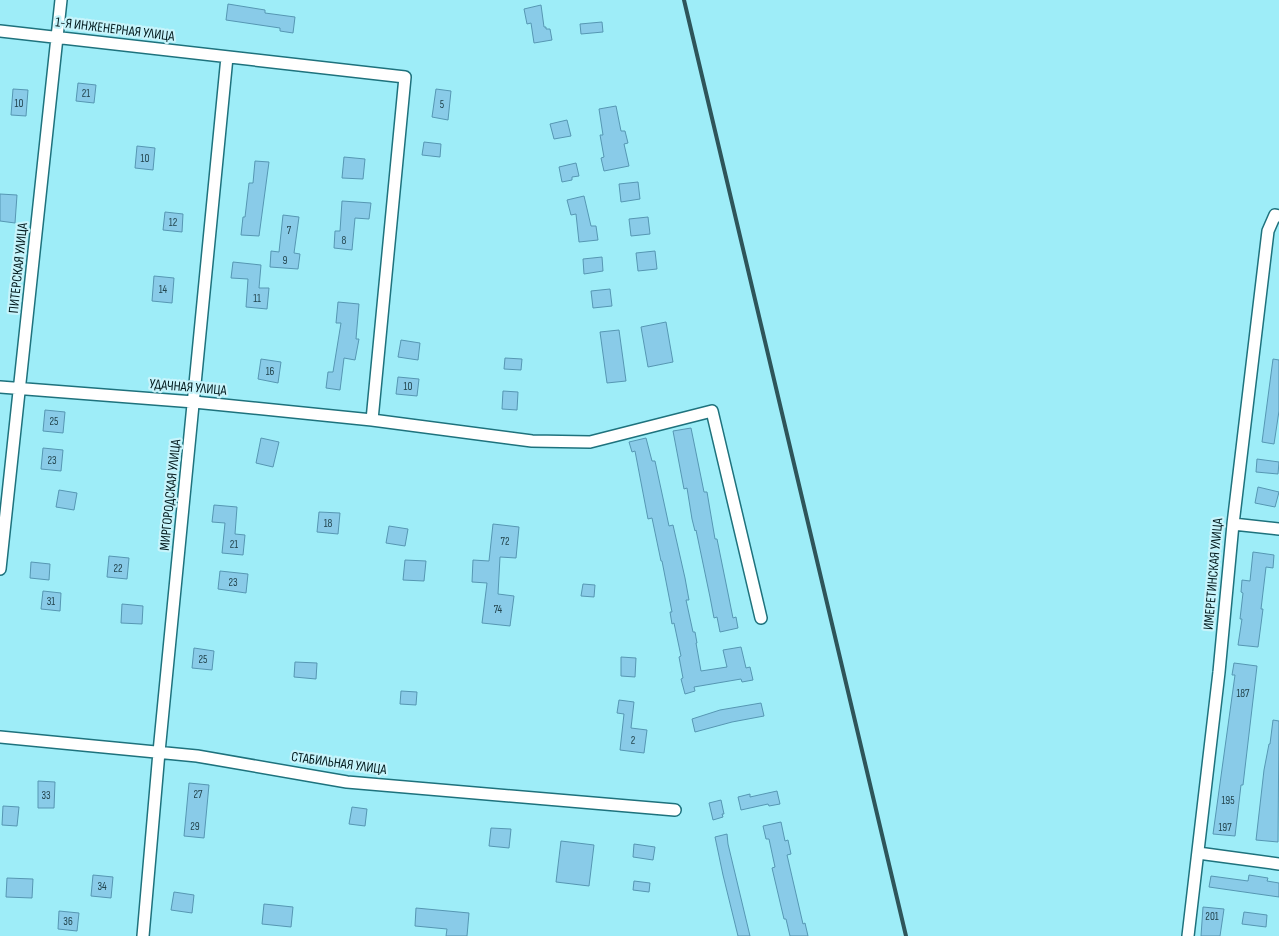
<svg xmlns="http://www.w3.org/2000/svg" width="1279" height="936" font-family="'Sofia Sans Condensed',sans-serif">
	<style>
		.building { fill: #89cbe8; stroke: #5697b3 }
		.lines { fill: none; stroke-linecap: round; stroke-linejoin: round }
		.street-casing { stroke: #1e727d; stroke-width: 14 }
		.street { stroke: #fff; stroke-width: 11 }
		.rail { stroke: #2e555a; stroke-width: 4 }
		.labels { text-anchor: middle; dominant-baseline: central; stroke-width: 4.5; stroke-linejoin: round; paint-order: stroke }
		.number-label { font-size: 11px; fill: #23454e }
		.street-label { font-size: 14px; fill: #01181b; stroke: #c7f4fb }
	</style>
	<rect width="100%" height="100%" fill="#9eedf8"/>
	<path class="building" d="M228,4l37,6v3l30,4 -2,16 -13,-2v-3l-54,-8z
		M541,5l3,22h2v2h4l2,11 -18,3 -3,-20 -4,1 -3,-15z
		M602,22l1,10 -22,2 -1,-10z
		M78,83l18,2 -2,18 -18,-2z
		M13,89l15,1 -2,26 -15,-1z
		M436,89l15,2 -3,29 -16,-3z
		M616,106l5,25h4l3,12 -4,1 5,22 -25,5 -3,-13 3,-1 -4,-22h3l-4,-26z
		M567,120l4,16 -17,3 -4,-15z
		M424,142l17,2 -1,13 -18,-2z
		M137,146l18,2 -2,22 -18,-2z
		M344,157l21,2 -2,20 -21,-1z
		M255,161l14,1 -10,74 -18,-1 2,-18h2l4,-34h4z
		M576,163l3,13 -7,1v3l-10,2 -3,-15z
		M638,182l2,17 -19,3 -2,-18z
		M0,194l17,1 -2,28 -15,-2z
		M584,196l7,30h5l2,14 -19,2 -3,-28 -5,1 -4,-15z
		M342,201l29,2 -2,16 -14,-1 -3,32 -18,-2 1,-17h5z
		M165,212l18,2 -1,18 -19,-2z
		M283,215l16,2 -5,36 6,1 -2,15 -28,-2 1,-16 8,1z
		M648,217l2,17 -19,2 -2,-17z
		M655,251l2,18 -19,2 -2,-18z
		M602,257l1,14 -19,3 -1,-15z
		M233,262l28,3 -2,23h10l-2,21 -21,-2 2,-28 -17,-1z
		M154,276l20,2 -2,25 -20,-2z
		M610,289l2,17 -19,2 -2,-17z
		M338,302l21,2 -3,35h3l-4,21 -11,-2 -4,32 -14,-2 2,-16h5l8,-49h-5z
		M666,322l7,40 -25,5 -7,-40z
		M619,330l7,51 -19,2 -7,-51z
		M401,340l19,3 -2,17 -20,-3z
		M505,358l17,1 -1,11 -17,-1z
		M261,359l20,3 -3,21 -20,-4z
		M1273,359l6,1v51l-5,33 -12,-2z
		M398,377l21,2 -2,17 -21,-2z
		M503,391l15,1 -1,18 -15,-1z
		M45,410l20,2 -2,21 -20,-2z
		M691,428l13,64h3l8,47h2l16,79 3,-1 2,11 -18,4 -3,-15 -3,1 -4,-21 -14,-67 -1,1 -3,-12 -5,-31 -3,1 -11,-58z
		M261,438l18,4 -6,25 -17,-4z
		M646,438l6,23h3l14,65 4,-1 12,53 4,22h-3l7,32h2l2,11h-1l5,28 26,-4 -4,-17 18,-3 5,21 4,-1 3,13 -11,2 -1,-3 -47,8 1,4 -10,3 -4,-15 2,-1 -4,-21 2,-1 -7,-33 -2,1 -2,-12h2l-10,-51h-1l-9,-43 -4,1 -13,-68 -3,1 -3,-10z
		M43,448l20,2 -2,21 -20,-2z
		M1257,459l22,3 -1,12 -22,-2z
		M1258,487l21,5 -4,15 -20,-4z
		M59,490l18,3 -3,17 -18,-3z
		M214,505l23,2 -2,27 10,1 -2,20 -21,-2 3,-30 -13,-1z
		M319,512l21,1 -2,21 -21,-2z
		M493,524l26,3 -3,31 -16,-1 -2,37 16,2 -4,30 -28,-3 5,-40 -15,-1 1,-22 16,1z
		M389,526l19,3 -3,17 -19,-3z
		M1253,552l21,3 -1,13 -7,-1 -5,42h2l-5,38 -20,-2 4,-26h-2l3,-26 -2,-1 1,-12 8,1z
		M109,556l20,2 -2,21 -20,-2z
		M405,560l21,1 -2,20 -21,-1z
		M31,562l19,2 -1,16 -19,-2z
		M220,571l28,3 -2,19 -28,-4z
		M583,584l12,1 -1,12 -13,-1z
		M43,591l18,2 -1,18 -19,-2z
		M122,604l21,2 -1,18 -21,-1z
		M194,648l20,3 -2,19 -20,-2z
		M621,657l15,1 -1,19 -14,-1z
		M295,662l22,1 -1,16 -22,-2z
		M1234,663l23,3 -14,119h-2l-6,51 -22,-2 22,-159h-3z
		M401,691l16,1 -1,13 -16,-1z
		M619,700l15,2 -3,26 16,2 -3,23 -24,-3 4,-36 -7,-1z
		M761,703l3,13 -32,6 -37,10 -3,-13 28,-9z
		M1273,720l6,1 -1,121 -22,-2 8,-70 5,-26h1z
		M38,781l17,1 -1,26h-16z
		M189,783l20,2 -5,53 -20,-2z
		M777,791l3,13 -11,2 -1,-2 -27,6 -3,-13 12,-3v3z
		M721,800l3,14h-2l1,3 -10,3 -4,-17z
		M3,806l16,1 -2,19 -15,-1z
		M352,807l15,2 -2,17 -16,-2z
		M781,822l4,19 3,-1 3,14 -4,1 16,69 2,-1 3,13h-18l-4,-17h-2l-12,-51 3,-1 -6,-28h-3l-3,-13z
		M491,828l20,1 -2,19 -20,-2z
		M727,834l1,10 22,92h-12l-15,-61 -8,-38z
		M561,841l33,4 -5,41 -33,-4z
		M634,844l21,3 -2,13 -20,-3z
		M93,875l20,2 -2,21 -20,-2z
		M1249,875l19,3 -1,3 12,2v14l-70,-10 2,-11 37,5z
		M7,878l26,1 -1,19 -26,-1z
		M634,881l16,2 -1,9 -16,-2z
		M174,892l20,3 -2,18 -21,-3z
		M264,904l29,3 -2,20 -29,-3z
		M1203,907l21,2 -4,27h-19z
		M416,908l53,5 -2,23h-21l1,-7 -32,-3z
		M59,911l20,2 -2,18 -19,-2z
		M1244,912l23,3 -1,12 -24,-3z"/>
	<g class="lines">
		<defs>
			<path id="street" d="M0,31l405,46 -33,343
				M0,387l194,15 178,18 160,21 58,1 122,-31 49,207
				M1233,524l46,5
				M0,569l61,-569
				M0,737l197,19 150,26 328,28
				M1198,853l81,11
				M143,936l16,-184 68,-695
				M1188,936l31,-264 14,-148 35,-293 7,-16 4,1"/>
		</defs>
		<use href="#street" class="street-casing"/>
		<use href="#street" class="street"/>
		<path class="rail" d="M684,0l222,936"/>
	</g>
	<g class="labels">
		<g class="number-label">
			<text x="86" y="93">21</text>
			<text x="19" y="103">10</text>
			<text x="442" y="104">5</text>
			<text x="145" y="158">10</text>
			<text x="173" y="222">12</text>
			<text x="289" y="230">7</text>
			<text x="344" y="240">8</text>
			<text x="285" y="260">9</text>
			<text x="163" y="289">14</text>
			<text x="257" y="298">11</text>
			<text x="270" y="371">16</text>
			<text x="408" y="386">10</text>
			<text x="54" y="421">25</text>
			<text x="52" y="460">23</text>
			<text x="328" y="523">18</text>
			<text x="505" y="541">72</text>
			<text x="234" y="544">21</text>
			<text x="118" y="568">22</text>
			<text x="233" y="582">23</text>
			<text x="51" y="601">31</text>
			<text x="498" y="609">74</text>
			<text x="203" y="659">25</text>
			<text x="1243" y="693">187</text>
			<text x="633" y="740">2</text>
			<text x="198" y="794">27</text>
			<text x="46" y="795">33</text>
			<text x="1228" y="800">195</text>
			<text x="195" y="826">29</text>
			<text x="1225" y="827">197</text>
			<text x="102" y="886">34</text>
			<text x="1212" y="916">201</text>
			<text x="68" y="921">36</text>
		</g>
		<g class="street-label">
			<text transform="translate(115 29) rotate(7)">1-Я ИНЖЕНЕРНАЯ УЛИЦА</text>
			<text transform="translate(18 268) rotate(-84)">ПИТЕРСКАЯ УЛИЦА</text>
			<text transform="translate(188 387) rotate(5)">УДАЧНАЯ УЛИЦА</text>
			<text transform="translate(170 495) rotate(-84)">МИРГОРОДСКАЯ УЛИЦА</text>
			<text transform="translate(1213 574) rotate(-85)">ИМЕРЕТИНСКАЯ УЛИЦА</text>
			<text transform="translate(339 763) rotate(8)">СТАБИЛЬНАЯ УЛИЦА</text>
		</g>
	</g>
</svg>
